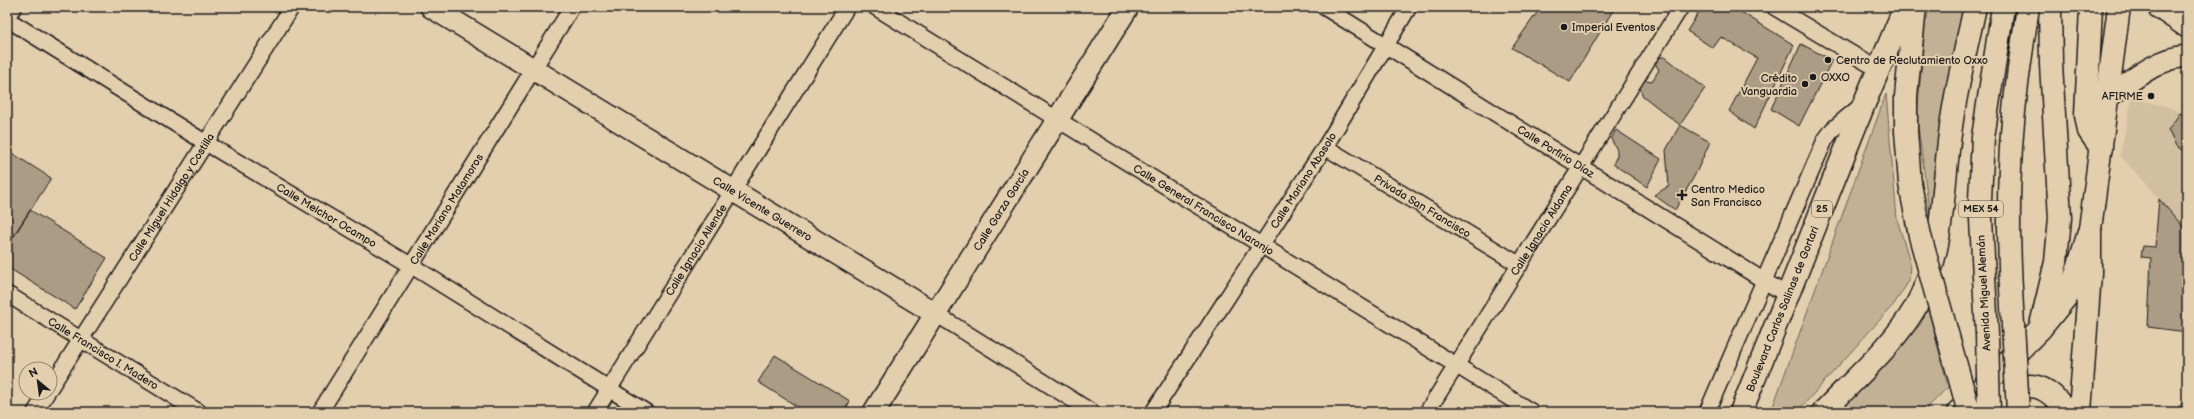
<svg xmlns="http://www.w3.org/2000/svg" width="2194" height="419" font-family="'Balsamiq Sans',sans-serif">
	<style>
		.built { fill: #d2bfa1 }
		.green { fill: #c2b195; stroke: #6f6658 }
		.building { fill: #ac9c85; stroke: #1c1c1c }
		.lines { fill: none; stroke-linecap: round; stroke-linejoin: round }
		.street-casing { stroke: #1c1c1c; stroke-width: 18 }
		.secondary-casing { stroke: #1c1c1c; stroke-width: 24 }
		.primary-casing { stroke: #1c1c1c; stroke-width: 25 }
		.highway-casing { stroke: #1c1c1c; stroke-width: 25 }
		.street { stroke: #e3cead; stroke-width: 15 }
		.secondary { stroke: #e3cead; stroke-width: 21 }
		.primary { stroke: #e3cead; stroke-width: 22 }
		.highway { stroke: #e3cead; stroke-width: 22 }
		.highway-bridge-casing { stroke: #1c1c1c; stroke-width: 25; stroke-linecap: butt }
		.highway-bridge { stroke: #e3cead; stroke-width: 22 }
		.poi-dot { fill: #1c1c1c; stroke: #e3cead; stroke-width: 1.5 }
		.labels { text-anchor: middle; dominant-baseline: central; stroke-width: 4; stroke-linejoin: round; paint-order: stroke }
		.shield { fill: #e3cead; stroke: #585148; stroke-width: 1 }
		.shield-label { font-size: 10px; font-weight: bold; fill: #1c1c1c }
		.poi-label { font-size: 11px; fill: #1c1c1c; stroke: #e3cead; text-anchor: start }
		.street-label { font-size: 11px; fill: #1c1c1c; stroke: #e3cead }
	</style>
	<rect width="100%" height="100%" fill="#e3cead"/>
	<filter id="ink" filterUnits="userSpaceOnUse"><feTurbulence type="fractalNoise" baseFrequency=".025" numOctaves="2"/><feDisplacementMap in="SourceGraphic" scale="8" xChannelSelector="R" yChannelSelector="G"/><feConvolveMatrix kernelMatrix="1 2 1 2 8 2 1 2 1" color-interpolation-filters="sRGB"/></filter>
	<g filter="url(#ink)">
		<path class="built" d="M2132,98l40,10 15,8v115l-67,-76z"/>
		<path class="green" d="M1930,7h35l-13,52 -22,159 -13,-100 8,-94z
			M1886,94l11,125 13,43 -1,19 -15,23 -97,108h-26z
			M1928,308l20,79 -25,25h-84l81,-87z"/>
		<path class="building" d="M1541,7h74l-45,75 -58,-34z
			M1702,7h31l61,38 -40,84 -25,-18 28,-53 -36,-21 -8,11 -26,-17z
			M1801,44l31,16 -33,66 -28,-17z
			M1661,57h4l40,31 -25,37 -37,-29 -3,-7 2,-6 4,-3 6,1 7,-11 -4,-7z
			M2180,113l7,3v37l-11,-7 -8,-16z
			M1680,125l30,17 -14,31 -21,37 -21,-15 15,-9 -3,-36z
			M1616,130l45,29 -14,28 -34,-23 4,-8v-6l-6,-11z
			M7,150l44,28 -44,69z
			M2159,199l28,32v101l-39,-5 3,-69 -10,-1 2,-11 12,1z
			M30,210l77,48 -32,51 -68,-42v-21z
			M775,355l75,46 -6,11h-38l-48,-30z
			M2187,398v14h-13z"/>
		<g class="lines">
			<defs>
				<g id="street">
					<path id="s1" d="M875,7l657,405"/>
					<path id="s2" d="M1324,7l463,288"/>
					<path d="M1774,7l105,63"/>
					<path d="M7,18l7,-11"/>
					<path id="s3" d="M7,19l199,124 206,123 234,146"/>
					<path id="s4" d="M1325,147l195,118"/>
					<path id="s5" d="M7,294l192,118"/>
					<path d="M936,314l156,98"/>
					<path id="s6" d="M50,388l242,-381"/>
					<path d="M35,412l12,-19"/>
					<path id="s7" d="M320,412l252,-405"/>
					<path id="s8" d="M595,412l252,-405"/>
					<path id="s9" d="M1153,412l172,-265 84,-140"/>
					<path id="s10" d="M1427,412l254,-405"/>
					<path d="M1707,412l118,-272 8,-11 30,-25"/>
				</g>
				<g id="secondary">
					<path id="s11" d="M431,7l505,307"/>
					<path d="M2158,7l29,20"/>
					<path d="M2108,97c24,-16 49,-39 79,-41"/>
					<path id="s12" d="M874,412l254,-405"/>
				</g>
				<g id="primary">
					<path d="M2091,7l-5,108 3,16 12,17"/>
					<path id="s13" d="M1741,412l123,-308 41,-97"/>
					<path d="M1958,412l82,-83 26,-32 10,-22 14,-46 29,-222"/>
				</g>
				<path id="highway" d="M1906,131v-35l9,-89
					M2040,329l16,-67 4,-44 -9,-154 -1,-57
					M1823,412c31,-33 69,-65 92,-104 29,-52 27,-116 35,-174 5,-42 16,-85 25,-127
					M1985,412c29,-30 56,-39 81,0
					M2080,412l10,-139v-44"/>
			</defs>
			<use href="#street" class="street-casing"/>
			<use href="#secondary" class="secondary-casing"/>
			<use href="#primary" class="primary-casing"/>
			<use href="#highway" class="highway-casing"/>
			<use href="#street" class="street"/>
			<use href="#secondary" class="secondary"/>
			<use href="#primary" class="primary"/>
			<use href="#highway" class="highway"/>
			<defs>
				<path id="highway-bridge" d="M1906,131l4,53 10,52 49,176
					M1989,412l-2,-78 -7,-134 3,-63 20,-130
					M2018,412c-4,-82 -12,-164 -8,-245 2,-54 10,-107 18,-160"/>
			</defs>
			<use href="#highway-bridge" class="highway-bridge-casing"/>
			<use href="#highway-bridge" class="highway-bridge"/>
		</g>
	</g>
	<g class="poi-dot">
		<circle cx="1564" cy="27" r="4"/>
		<circle cx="1828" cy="60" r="4"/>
		<circle cx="1813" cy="77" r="4"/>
		<circle cx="1805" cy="84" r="4"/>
		<circle cx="2151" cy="96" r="4"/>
		<path d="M1680 189h4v4h4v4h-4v4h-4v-4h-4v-4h4z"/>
	</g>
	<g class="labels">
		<g class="shield">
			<rect x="1812" y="201" width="20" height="16" rx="3"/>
			<rect x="1959" y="201" width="44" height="16" rx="3"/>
		</g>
		<g class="shield-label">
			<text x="1822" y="209">25</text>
			<text x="1981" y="209">MEX 54</text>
		</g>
		<g class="poi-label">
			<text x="1572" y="27">Imperial Eventos</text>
			<text x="1836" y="60">Centro de Reclutamiento Oxxo</text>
			<text x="1821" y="77">OXXO</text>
			<text x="1797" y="78" text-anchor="end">Crédito<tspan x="1797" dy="13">Vanguardia</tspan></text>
			<text x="2143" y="96" text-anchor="end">AFIRME</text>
			<text x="1691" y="189">Centro Medico<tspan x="1691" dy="13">San Francisco</tspan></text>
		</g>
		<g class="street-label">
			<text stroke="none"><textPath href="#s2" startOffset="273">Calle Porfirio Díaz</textPath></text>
			<text stroke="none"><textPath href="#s9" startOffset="276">Calle Mariano Abasolo</textPath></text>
			<text stroke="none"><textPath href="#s6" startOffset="226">Calle Miguel Hidalgo y Costilla</textPath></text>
			<text stroke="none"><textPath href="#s4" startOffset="114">Privada San Francisco</textPath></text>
			<text stroke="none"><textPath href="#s11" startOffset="388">Calle Vicente Guerrero</textPath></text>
			<text stroke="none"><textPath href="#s12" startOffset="239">Calle Garza García</textPath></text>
			<text stroke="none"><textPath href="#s1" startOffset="386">Calle General Francisco Naranjo</textPath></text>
			<text stroke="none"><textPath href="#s7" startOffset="239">Calle Mariano Matamoros</textPath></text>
			<text stroke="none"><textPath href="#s3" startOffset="375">Calle Melchor Ocampo</textPath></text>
			<text stroke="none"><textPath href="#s10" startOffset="215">Calle Ignacio Aldama</textPath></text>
			<text stroke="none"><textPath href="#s8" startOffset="191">Calle Ignacio Allende</textPath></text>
			<text transform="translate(1984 293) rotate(-93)">Avenida Miguel Alemán</text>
			<text stroke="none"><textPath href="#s13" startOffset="111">Boulevard Carlos Salinas de Gortari</textPath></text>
			<text stroke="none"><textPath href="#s5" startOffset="113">Calle Francisco I. Madero</textPath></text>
		</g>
	</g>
	<rect width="2194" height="419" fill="none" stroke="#e3cead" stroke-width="24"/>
	<rect x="12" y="12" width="2170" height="395" fill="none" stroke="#1c1c1c" stroke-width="1.5" filter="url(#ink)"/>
	<g transform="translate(38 381) rotate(331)"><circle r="19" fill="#e3cead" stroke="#938773"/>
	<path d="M0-3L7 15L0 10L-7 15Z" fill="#1c1c1c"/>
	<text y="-6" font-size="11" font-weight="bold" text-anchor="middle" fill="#1c1c1c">N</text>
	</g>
</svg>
